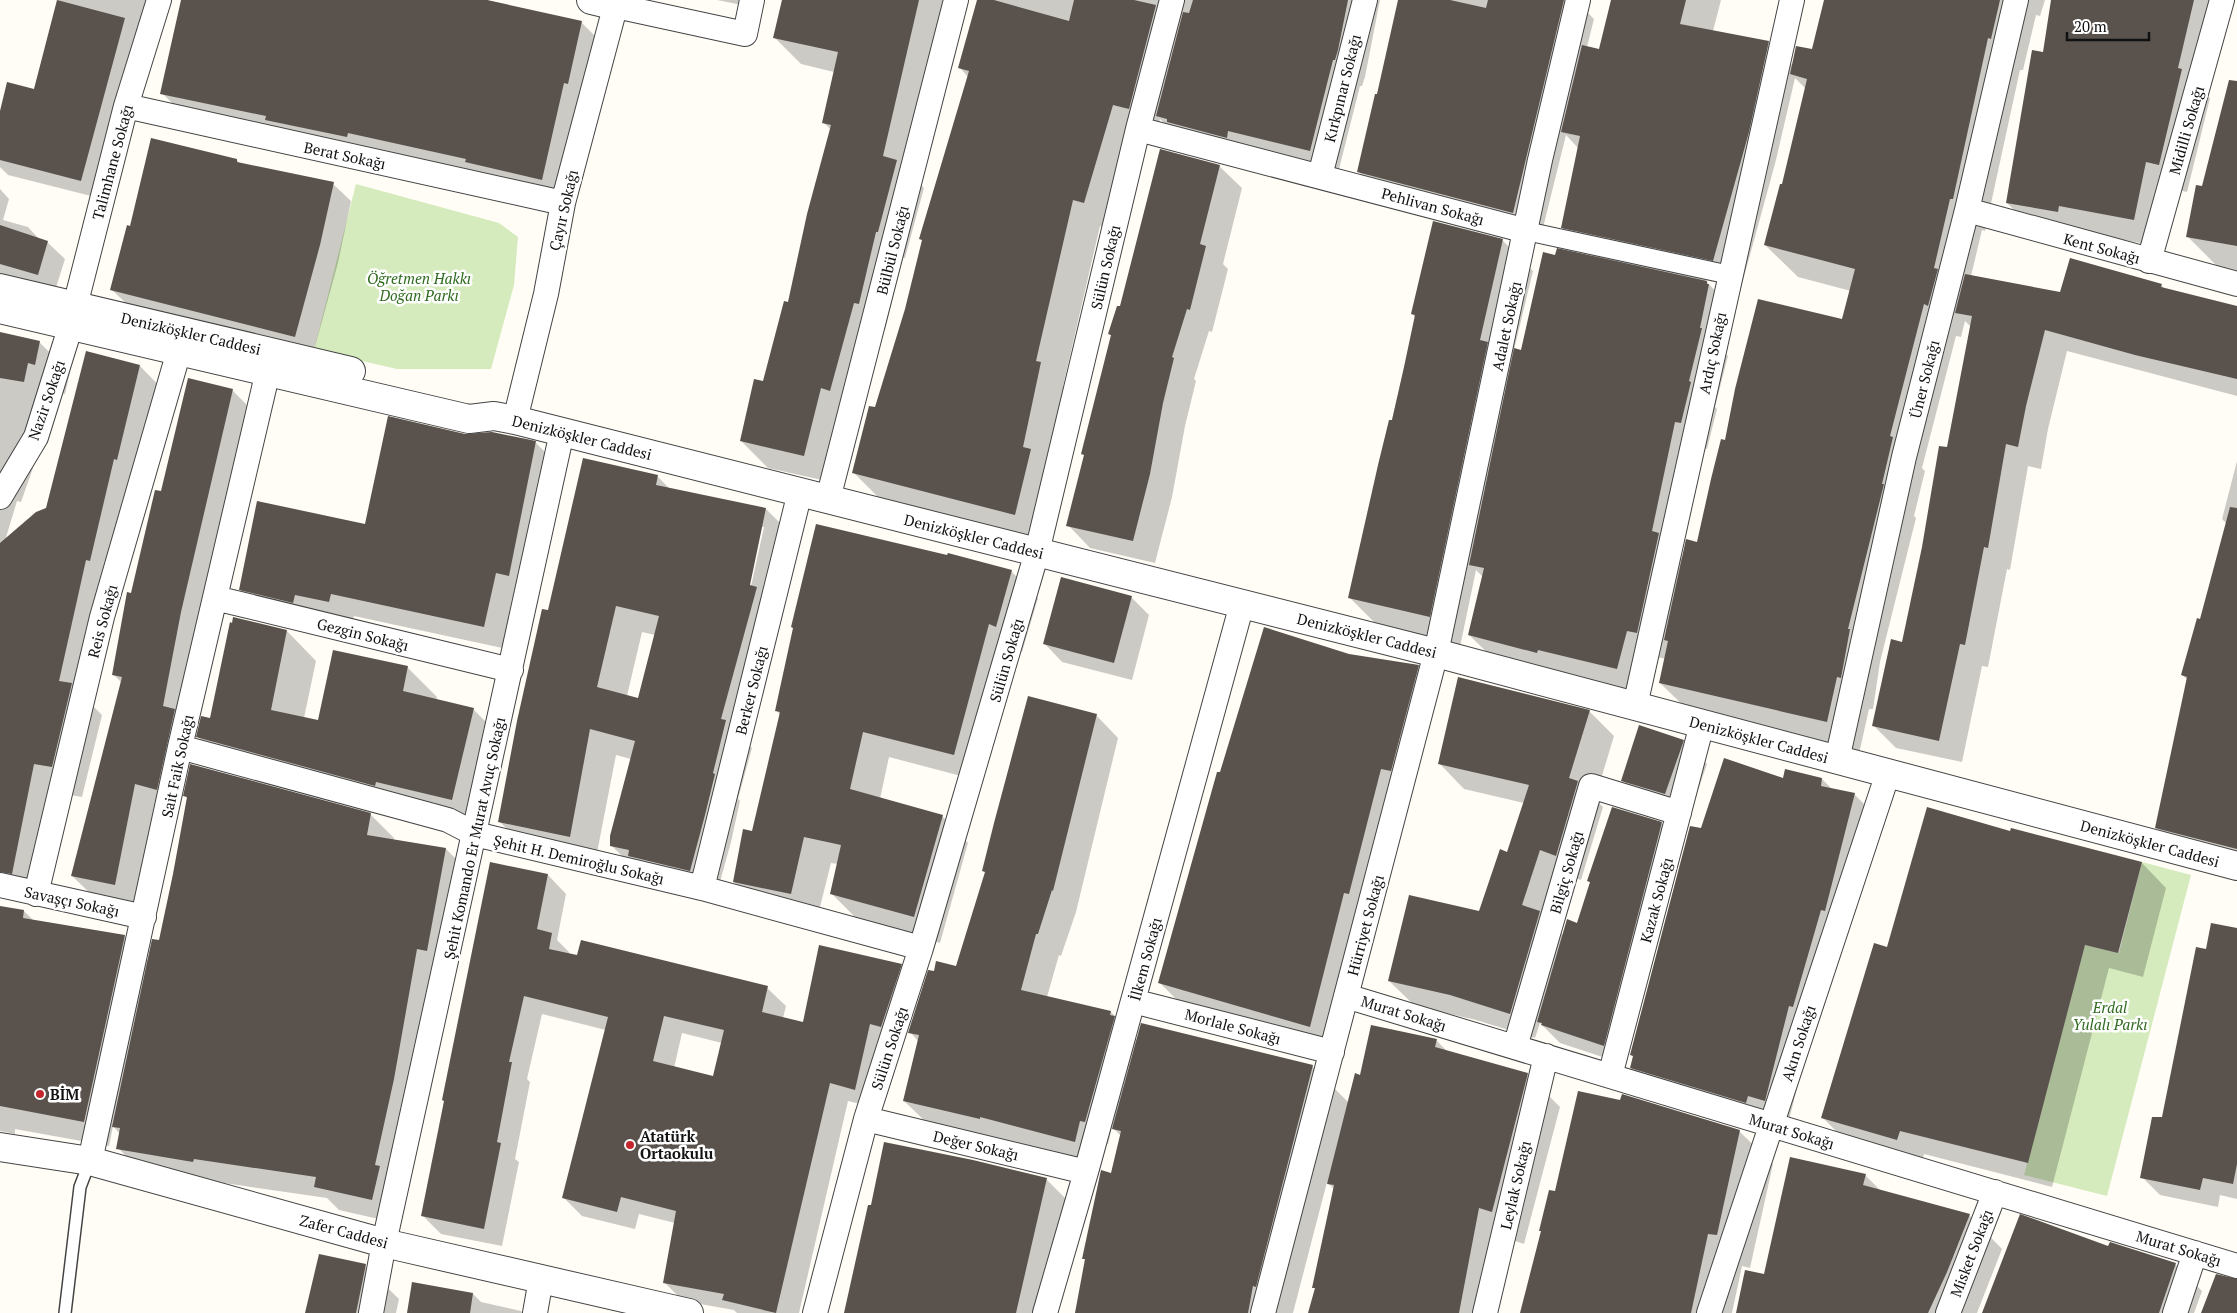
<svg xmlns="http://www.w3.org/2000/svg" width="2237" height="1313" font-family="'PT Serif',serif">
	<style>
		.green { fill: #d5ebbd }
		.shadow { fill: #0003; fill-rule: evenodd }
		.building { fill: #5a524d; fill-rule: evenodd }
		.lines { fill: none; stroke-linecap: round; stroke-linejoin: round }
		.service-casing { stroke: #444; stroke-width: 14 }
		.pedestrian-casing { stroke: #444; stroke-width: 20 }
		.minor-casing { stroke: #444; stroke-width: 26 }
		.tertiary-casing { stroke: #444; stroke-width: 30 }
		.service { stroke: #fff; stroke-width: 11 }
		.pedestrian { stroke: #fff; stroke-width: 18 }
		.minor { stroke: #fff; stroke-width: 24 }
		.tertiary { stroke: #fff; stroke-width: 28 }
		.poi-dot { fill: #c4262e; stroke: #fff; stroke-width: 2 }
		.labels { text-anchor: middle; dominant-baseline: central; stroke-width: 5; stroke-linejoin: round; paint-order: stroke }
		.street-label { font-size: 15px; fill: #111; stroke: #fff }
		.park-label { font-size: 15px; font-style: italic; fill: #2f6b1f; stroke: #fff }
		.poi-label { font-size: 15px; font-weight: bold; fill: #111; stroke: #fff; text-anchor: start }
	</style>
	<rect width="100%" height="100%" fill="#fffdf5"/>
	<path class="green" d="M356,184l143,39 19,14 -4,48 -23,84h-94l-83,-19z
		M2142,862l49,13 -84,321 -83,-21 61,-230 34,8z"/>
	<path class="shadow" d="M58,0h97l-56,198 -91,-23 -8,-8v-51l34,-26z
		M185,0h302l94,22 18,18 -39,157 -380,-86 -18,-18z
		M717,0h27l-2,5z
		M782,0h170l-40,175 12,13 -19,70h-2l-18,72 -5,-1 -49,153 -63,-14 -27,-27 23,-59 25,-78 42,-174 -8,-8 11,-50 -33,-8 -27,-27z
		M979,0h401l-15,77 -3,9h-2l-23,91 -153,-34 -24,-24 -4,16 -16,-3 -29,98 -11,-4 -37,160 5,4 -26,151 -162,-42 -27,-27 23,-63 30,-100 17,-68 -3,-3 48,-161 -8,-9z
		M1399,0h176l19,19 -7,28 13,3 13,-50h108l-8,31 55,11 25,24 20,-16 12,-50h220l-5,16 -4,-1 -13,55h-3l-35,161 -3,-1 -11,46 90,17 9,-33 92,26 3,3 72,18v89l-170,-45 -19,78 -7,40 -13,-3 -18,104 -3,-1 -19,98 -6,-1 -20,96 -66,-14 -23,-23 30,-82 45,-195 23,-121 -6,-6 -4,16 -5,-1 -34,132 3,3 -11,45 2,2 -36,144 -7,47h-4l-10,45 -166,-39 -33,-32 6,-24 -13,-3 -10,39 -147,-34 -27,-26 14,-58 -7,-7 -16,77 -80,-19 -30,-30 66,-280 -4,-4 90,-74 31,31 -19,79 8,2 34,-95h37l-31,-30 16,-79 -12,-13 -26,105 -154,-41 -27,-27 19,-76zM1795,78l11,11 -23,97 -18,59 33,32 53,14 -8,30 -145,222 -15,16 -5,-5 23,-107 6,2 10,-40 -2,-2 13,-51 -2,-2 9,-42 -30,-32 36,8 35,-128z
		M2052,0h176l-22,95 4,3 -23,94 -13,-3 -12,58 -75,-14 -52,-2 -28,-28 37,-150z
		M2237,95v178l-16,-3 -34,-34z
		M237,160l3,4 93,20 18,17 -13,62 -25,91 -183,-47 -18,-17 19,-62z
		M1219,166l23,22 -19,76 5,5 -16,63 -3,-1 -15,48 2,2 -11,45 -13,71 -17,66 -65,-15 -22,-23 44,-189 -3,-2 12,-26z
		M0,189l9,10 -6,21 25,7 12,13 7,2 18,17 -10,32 -55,-15z
		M0,334l39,8 31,30 -5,22 -6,-1 -29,72 3,3 -12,34 -4,-1 -12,40 42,-32 93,-143 30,31 -79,307 11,11 -20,82 -18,-3 -20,99 -44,-8z
		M232,390l21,21 -76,399 -22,-6 -20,101 -42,-9 -21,-20 50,-193 -9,-9 19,-80 30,-101z
		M536,443l23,23 -52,183 -153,-33 -2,8 -88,-11 -24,-24 126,-64z
		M584,460l74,17 13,13 95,19 26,26 -15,73 6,6 -36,129 5,5 -14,51 2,2 -9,41 -15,54 -79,-25 -26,-26 20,-86 -15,-4 -21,108 -69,-15 -26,-26zM761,527h3l-14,64h-2zM642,632l13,3 -16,64 -12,-3z
		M2237,461v403l-58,-14 -23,-22 32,-148 -6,-5 19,-55 26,-96 -5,-5z
		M1011,571l27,27 -16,54 -7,-2 -35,131 -91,-24 -9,42 62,17 26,27 -28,100 -82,-23 -26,-26 6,-30 -7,-1 -14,56 -56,-11 -27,-26 19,-50 27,-117 -3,-4z
		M1131,597l18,18 -17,65 -70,-18 -17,-18z
		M287,631l29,30 -12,57 15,4 88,-55 30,30 -1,4 38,9 29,29 -22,90 -253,-62 -30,-30z
		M1348,655l70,11 20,21 -108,359 -150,-43 -21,-21 61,-208z
		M1589,711l25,25 -19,63 8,8 -22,73 -16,-6 -16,47 14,14 14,-11 14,-41 -3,-2 73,-58 18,18 -58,222 -61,-20 -20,-20 -5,15 -59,-18 -61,-14 -26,-25 91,-69 28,-58 16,-51 -60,-14 -25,-26z
		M1096,715l22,23 -42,174 -15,44 -2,-1 -12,42 64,15 27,29 174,25 37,37 12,-27 75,-36 12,12 79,22 33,33 -36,137 -12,-4 -15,73h-188l7,-24 -2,-2 20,-98 -7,-7 -34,131h-217l10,-52 -3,-3 29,-84 9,-38 -9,-9 -4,17 -6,-1 -5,20 -95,-24v2l-75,-18 -23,-22 14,-60 -8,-9 25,-60 22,-5z
		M1683,741l24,23 -18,53 -43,-13 -24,-24z
		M1784,779h38l10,10 22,5 23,23 -29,117 -4,-1 -28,97 -4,-1 -24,95 -133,-33 -24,-24 3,-10 -3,-3 71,-224z
		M185,796l185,18 24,24v3l52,8 24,24 -74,350 -57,-13 -12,-12 -110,-16v3l-75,-13 -24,-24 2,-14 -7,-8 -4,20 -94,-17v5l-15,-3v-224l24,4 10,10 90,15 25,25 11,-19 28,-143z
		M2011,829l131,34 24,25 -23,89 -34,-9 -57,219 -128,-33 -2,9 -75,-21 -24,-24 65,-169 123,-117z
		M491,864l57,11 18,19 -9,46 12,12v3l198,33 19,18 -3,12 21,6 97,-59 18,18 -46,124 -25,-6 -49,212h-62l-3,-3 -51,-9 -18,-18 10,-60 -36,-9 -4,15 -53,-13 -18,-18 42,-168 -64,-16 -15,65 3,3 -15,77 4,3 -17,84 -61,-12 -18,-18zM682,1033l40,10 -8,35 -40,-10z
		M2237,930v269l-17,-4 -2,12 -58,-12 -18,-18 21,-59 44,-167z
		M1739,1131l34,33 -23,104 -8,-2 -10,47h-211l21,-81 14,-39z
		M1865,1175l17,17 87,23 33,34 -25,64h-240l28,-38z
		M1046,1179l29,29 -24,105h-205z
		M2109,1248l66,16 27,27 -8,22h-211z
		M365,1266l34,33 -3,14h-88z
		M413,1284l60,10 8,8 40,9 2,2h-115z"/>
	<path class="building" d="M57,0l68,18 -44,163 -81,-21v-49l7,-29 27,7z
		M181,0h306l95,21 -14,63 -4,-1 -22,97 -77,-18 1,-3 -118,-26 -1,4 -82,-17 1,-4 -106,-22z
		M782,0h137l-36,156 14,4 -19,72h-2l-17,72 -5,-1 -24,88 -9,-3 -17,68 -64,-15 14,-62 9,2 21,-80 4,1 19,-88 24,-89 -9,-2 16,-71 -65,-14z
		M977,0h17l75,21 5,-21h60l22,5 -27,104 -16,-4 -29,98 -11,-3 -37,161 5,1 -18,85 8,2 -16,66 -163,-42 17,-67 6,1 30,-98 17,-69 -3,-1 50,-168 -11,-3z
		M1193,0h155l-10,50 -3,10h-2l-23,91 -82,-20 -1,7 -60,-16v-3l-11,-3 27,-104 6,1z
		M1398,0h52l36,8 2,-8h76l-51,213 -156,-41 18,-78h2z
		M1611,0h75l-6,24 89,17 -20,91 -36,129 -152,-33 19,-92 -19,-4 21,-87 17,4z
		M1824,0h176l-9,39 -3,-1 -35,161h-3l-16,69 4,1 -10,37 -4,-2 -34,132 3,1 -11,47h2l-36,145h2l-9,49 -4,-1 -10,45 -168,-39 9,-42 -4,-1 22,-101 11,3 14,-63 10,-40 4,1 10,-51 23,-90 84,20 13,-50 -91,-24 16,-61h2l25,-105 -17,-5 6,-28 16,3z
		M2051,0h143l-16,68 4,1 -23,96 -13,-3 -12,58 -75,-14 -1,6 -52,-9 26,-153 11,2z
		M2229,80l8,1v165l-51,-9 10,-52 6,1z
		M151,138l86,21v3l97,20 -14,63 -25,92 -185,-47 17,-65 3,1z
		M1160,149l60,16 -20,79 6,2 -16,64 -3,-1 -15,48 2,1 -11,45 -13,71 -17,67 -67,-15 18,-71 -3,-1 30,-119 -3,-1 9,-28h3z
		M1433,221l70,18 -23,101 8,2 -58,275 -82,-19 30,-133 11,-45h3l12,-53 11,-52 -4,-1z
		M0,225l48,16 -10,34 -38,-11z
		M1557,248l150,33v3h2l-9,44h2l-13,53 2,1 -10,41 -6,-1 -23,109 7,2 -22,100 -10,-2 -10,38 -79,-19 -1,3 -69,-18 16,-67 -15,-3 45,-217 7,2 22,-98 12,3z
		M2070,258l92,26 -1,3 76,19v73l-102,-24 -90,-25 -19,76 -8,41 -12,-3 -18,104 -4,-1 -19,98 -5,-1 -21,97 -67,-15 19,-87 11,3 20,-95 17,-101 8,1 25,-131 -17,-3 10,-39 95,18z
		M0,332l40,9 -5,24 -7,-2 -4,19 -24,-4z
		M86,351l54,14 -23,95 -3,-1 -24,102 -4,-1 -27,121 13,2 -20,84 -18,-3 -22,110 -12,-2v-329l36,-31 10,-4z
		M188,378l45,11 -52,223 -18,94 12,3 -18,81 -22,-6 -20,101 -44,-9 51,-199 -10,-2 15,-83 4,1 24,-103 6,1z
		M388,416l77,18 27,-2 44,9 -27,135 -13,-3 -12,54 -153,-33 -2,8 -34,-7 -2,8 -54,-13 18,-89 108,23z
		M583,458l75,17 -2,10 110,23 -16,77 7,2 -36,132 5,1 -13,53 2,1 -10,41 -15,56 -62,-15 1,-6 -19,-4v-10l25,-95 -45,-12 -20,108 -72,-15 19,-101 25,-112 6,1zM616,606l43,10 -21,82 -41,-11z
		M2230,507l7,1v341l-82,-21 32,-151 -6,-2 16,-57 3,1z
		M816,524l131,31 1,-2 64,17 -16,57 -7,-3 -35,131 -91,-23 -13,57 93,26 -29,102 -84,-23 11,-49 -37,-8 -13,57 -58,-12 10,-53 9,2 28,-119 -5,-1 18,-83 -2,-1z
		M1061,577l71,19 -18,67 -71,-19z
		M233,617l54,13 -16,80 47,10 15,-70 75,16 -5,25 71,17 -22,92 -76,-18 -1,4 -179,-49 5,-21 9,2 20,-96 2,1z
		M1264,627l85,27 70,11 -28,106 -10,-2 -32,125 -5,-1 -34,134 -152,-44 59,-211h3z
		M1458,677l132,33 -21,68 9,3 -22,75 -16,-6 -18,55 18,6 -30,103 -60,-19 -62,-14 21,-86 70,16 21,-62 7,3 22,-67 -91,-21z
		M1028,696l69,18 -44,177 -1,-1 -14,44h-2l-15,56 90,21 -1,4 5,1 -30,106 -5,-1 -5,21 -95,-25v2l-77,-18 16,-66 -11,-2 20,-63 6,1 2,-10 20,5 29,-94 -3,-1 12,-48z
		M1639,725l45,15 -19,54 -44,-13z
		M1724,758l59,20 2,-9 37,9 -1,8 34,7 -30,118 -4,-1 -28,97 -4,-1 -24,95 -17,-5 -2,7 -116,-35 3,-12 -3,-1 60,-229 11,2z
		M190,764l181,49 -4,22 79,13 -19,103 -10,-2 -23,130 -19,86 5,1 -8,34 -58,-13 2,-10 -122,-18 -1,3 -77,-13 4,-21 -8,-1 40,-188 7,1 14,-66 14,-77 -4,-1z
		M1612,807l50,15 -58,224 -63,-21 1,-2 -5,-1 30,-103 10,4 13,-41 -3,-1z
		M1927,807l83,24 1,-3 131,34 -24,91 -33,-8 -57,218 -128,-32 -3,9 -76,-22 53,-175 13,4z
		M490,862l58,12 -11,55 15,4 -3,16 28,6 4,-15 187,46 -6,26 41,10 16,-77 83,19 -21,63 -11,-3 -15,66 -25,-7 -54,230 -54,-13 2,-6 -61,-11 13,-72 -55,-14 -4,15 -55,-14 46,-181 -84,-21 -15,66h3l-15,80 4,1 -17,86 -63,-13 23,-115 -2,-1zM664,1016l60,14 -11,46 -60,-15z
		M0,906l24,4 -1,8 102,17 -41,187 -84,-16z
		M2211,923l26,5v236l-4,20 -30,-6 -3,12 -60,-12 12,-61h10l34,-170 10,2z
		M1141,1023l172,42 -57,222 -3,-1 -5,27h-173l10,-54h-3l19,-89 10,3 10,-42 -9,-2z
		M1371,1025l66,14 -2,8 93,26 -36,139 -13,-4 -20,105h-151l7,-25h-3l22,-103 -7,-1 28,-111 5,2z
		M1578,1091l42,9 2,-6 118,36 -23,105 -9,-1 -17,79h-171l21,-82h-2l10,-41 6,1z
		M884,1142l89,18 74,18 -31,135h-172l24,-108h3z
		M1790,1157l76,17 -3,11 107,29 -23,58 -19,41h-192l9,-43 19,4z
		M2020,1214l88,32 2,-4 66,21 -17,50h-177z
		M319,1254l47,10 -10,49h-51z
		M2216,1274l21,5v34h-36z
		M412,1282l61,11 -3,20h-63z"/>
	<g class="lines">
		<defs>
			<path id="service" d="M65,1313l15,-126 10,-26"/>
			<path id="pedestrian" d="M1526,231l204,44"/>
			<path id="minor" d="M616,6l129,28 7,-34
				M126,106l437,97
				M1138,129l388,102
				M1320,176l45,-176
				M1967,210l270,74
				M2149,261l73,-261
				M75,306l51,-200 33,-106
				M515,420l31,-126 17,-91 54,-203
				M0,497l36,-60 35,-112
				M828,499l128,-499
				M215,598l296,72
				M1635,706l157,-706
				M180,747l268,73 27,14 227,54 219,60
				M1837,760l67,-303 63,-247 49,-210
				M0,885l144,32
				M702,888l98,-396
				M36,894l66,-277 77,-266
				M1346,996l891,270
				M1133,1001l199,51
				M1515,1047l76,-261 88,27
				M1610,1076l92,-352
				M866,1119l220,53
				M90,1161l90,-414 88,-376
				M371,1313l13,-70 178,-811
				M535,1313l6,-34
				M815,1313l51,-194 55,-171 116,-396 101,-423 34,-129
				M1045,1313l41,-141 156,-568
				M1263,1313l173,-660 104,-493 38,-160
				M1485,1313l61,-257
				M1709,1313l179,-540
				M1948,1313l47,-121
				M2175,1313l20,-60"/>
			<path id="tertiary" d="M591,0l25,6
				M0,288l351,83
				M0,309l469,110 25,-3 21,4 921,233 801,213
				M0,1147l90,14 294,82 305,70"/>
		</defs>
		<use href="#service" class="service-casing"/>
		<use href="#pedestrian" class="pedestrian-casing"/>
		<use href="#minor" class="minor-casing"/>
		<use href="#tertiary" class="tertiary-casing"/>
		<use href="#service" class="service"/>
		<use href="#pedestrian" class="pedestrian"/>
		<use href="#minor" class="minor"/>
		<use href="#tertiary" class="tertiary"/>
	</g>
	<g class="poi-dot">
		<circle cx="40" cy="1094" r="5"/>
		<circle cx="630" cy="1145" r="5"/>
	</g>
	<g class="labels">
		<g class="street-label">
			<text transform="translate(1342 88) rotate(-76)">Kırkpınar Sokağı</text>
			<text transform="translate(2186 130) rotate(-74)">Midilli Sokağı</text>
			<text transform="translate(345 155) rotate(12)">Berat Sokağı</text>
			<text transform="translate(112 162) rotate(-75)">Talimhane Sokağı</text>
			<text transform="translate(1433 206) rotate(15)">Pehlivan Sokağı</text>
			<text transform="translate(563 210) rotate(-77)">Çayır Sokağı</text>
			<text transform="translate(2102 248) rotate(15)">Kent Sokağı</text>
			<text transform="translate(892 250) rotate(-76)">Bülbül Sokağı</text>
			<text transform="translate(1105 267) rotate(-77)">Sülün Sokağı</text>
			<text transform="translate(1506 326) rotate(-78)">Adalet Sokağı</text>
			<text transform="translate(191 333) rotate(13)">Denizköşkler Caddesi</text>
			<text transform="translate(1712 353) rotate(-78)">Ardıç Sokağı</text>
			<text transform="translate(1924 379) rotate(-76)">Üner Sokağı</text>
			<text transform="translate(46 400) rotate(-71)">Nazir Sokağı</text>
			<text transform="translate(582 437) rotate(14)">Denizköşkler Caddesi</text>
			<text transform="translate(974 536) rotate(14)">Denizköşkler Caddesi</text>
			<text transform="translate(102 621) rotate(-75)">Reis Sokağı</text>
			<text transform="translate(363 634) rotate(14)">Gezgin Sokağı</text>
			<text transform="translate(1367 635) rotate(14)">Denizköşkler Caddesi</text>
			<text transform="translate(1006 660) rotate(-74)">Sülün Sokağı</text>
			<text transform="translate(751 690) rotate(-76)">Berker Sokağı</text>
			<text transform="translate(1759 739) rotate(15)">Denizköşkler Caddesi</text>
			<text transform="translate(177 766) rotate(-78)">Sait Faik Sokağı</text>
			<text transform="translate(474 838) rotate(-78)">Şehit Komando Er Murat Avuç Sokağı</text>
			<text transform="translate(2150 843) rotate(15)">Denizköşkler Caddesi</text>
			<text transform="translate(579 859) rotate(13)">Şehit H. Demiroğlu Sokağı</text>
			<text transform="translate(1566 872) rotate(-74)">Bilgiç Sokağı</text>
			<text transform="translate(1656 900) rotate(-75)">Kazak Sokağı</text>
			<text transform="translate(72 901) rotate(12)">Savaşçı Sokağı</text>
			<text transform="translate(1365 925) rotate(-75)">Hürriyet Sokağı</text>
			<text transform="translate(1145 959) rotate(-75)">İlkem Sokağı</text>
			<text transform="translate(1404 1013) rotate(17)">Murat Sokağı</text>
			<text transform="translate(1233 1026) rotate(15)">Morlale Sokağı</text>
			<text transform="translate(1798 1043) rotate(-72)">Akın Sokağı</text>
			<text transform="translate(889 1048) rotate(-72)">Sülün Sokağı</text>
			<text transform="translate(1792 1131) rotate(17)">Murat Sokağı</text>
			<text transform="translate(976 1145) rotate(13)">Değer Sokağı</text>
			<text transform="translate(1515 1185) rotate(-77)">Leylak Sokağı</text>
			<text transform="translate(344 1231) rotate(15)">Zafer Caddesi</text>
			<text transform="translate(2179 1248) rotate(17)">Murat Sokağı</text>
			<text transform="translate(1971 1253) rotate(-69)">Misket Sokağı</text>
		</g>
		<g class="park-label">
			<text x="419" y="278">Öğretmen Hakkı<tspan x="419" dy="17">Doğan Parkı</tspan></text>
			<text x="2110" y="1007">Erdal<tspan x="2110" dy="17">Yulalı Parkı</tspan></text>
		</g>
		<g class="poi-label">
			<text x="50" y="1094">BİM</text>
			<text x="640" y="1136">Atatürk<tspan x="640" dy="17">Ortaokulu</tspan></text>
		</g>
	</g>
	<path d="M2067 32v8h82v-8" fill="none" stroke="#111111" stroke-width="2.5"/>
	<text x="2074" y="32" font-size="15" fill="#111111" stroke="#ffffff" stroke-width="4" paint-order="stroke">20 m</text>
</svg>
